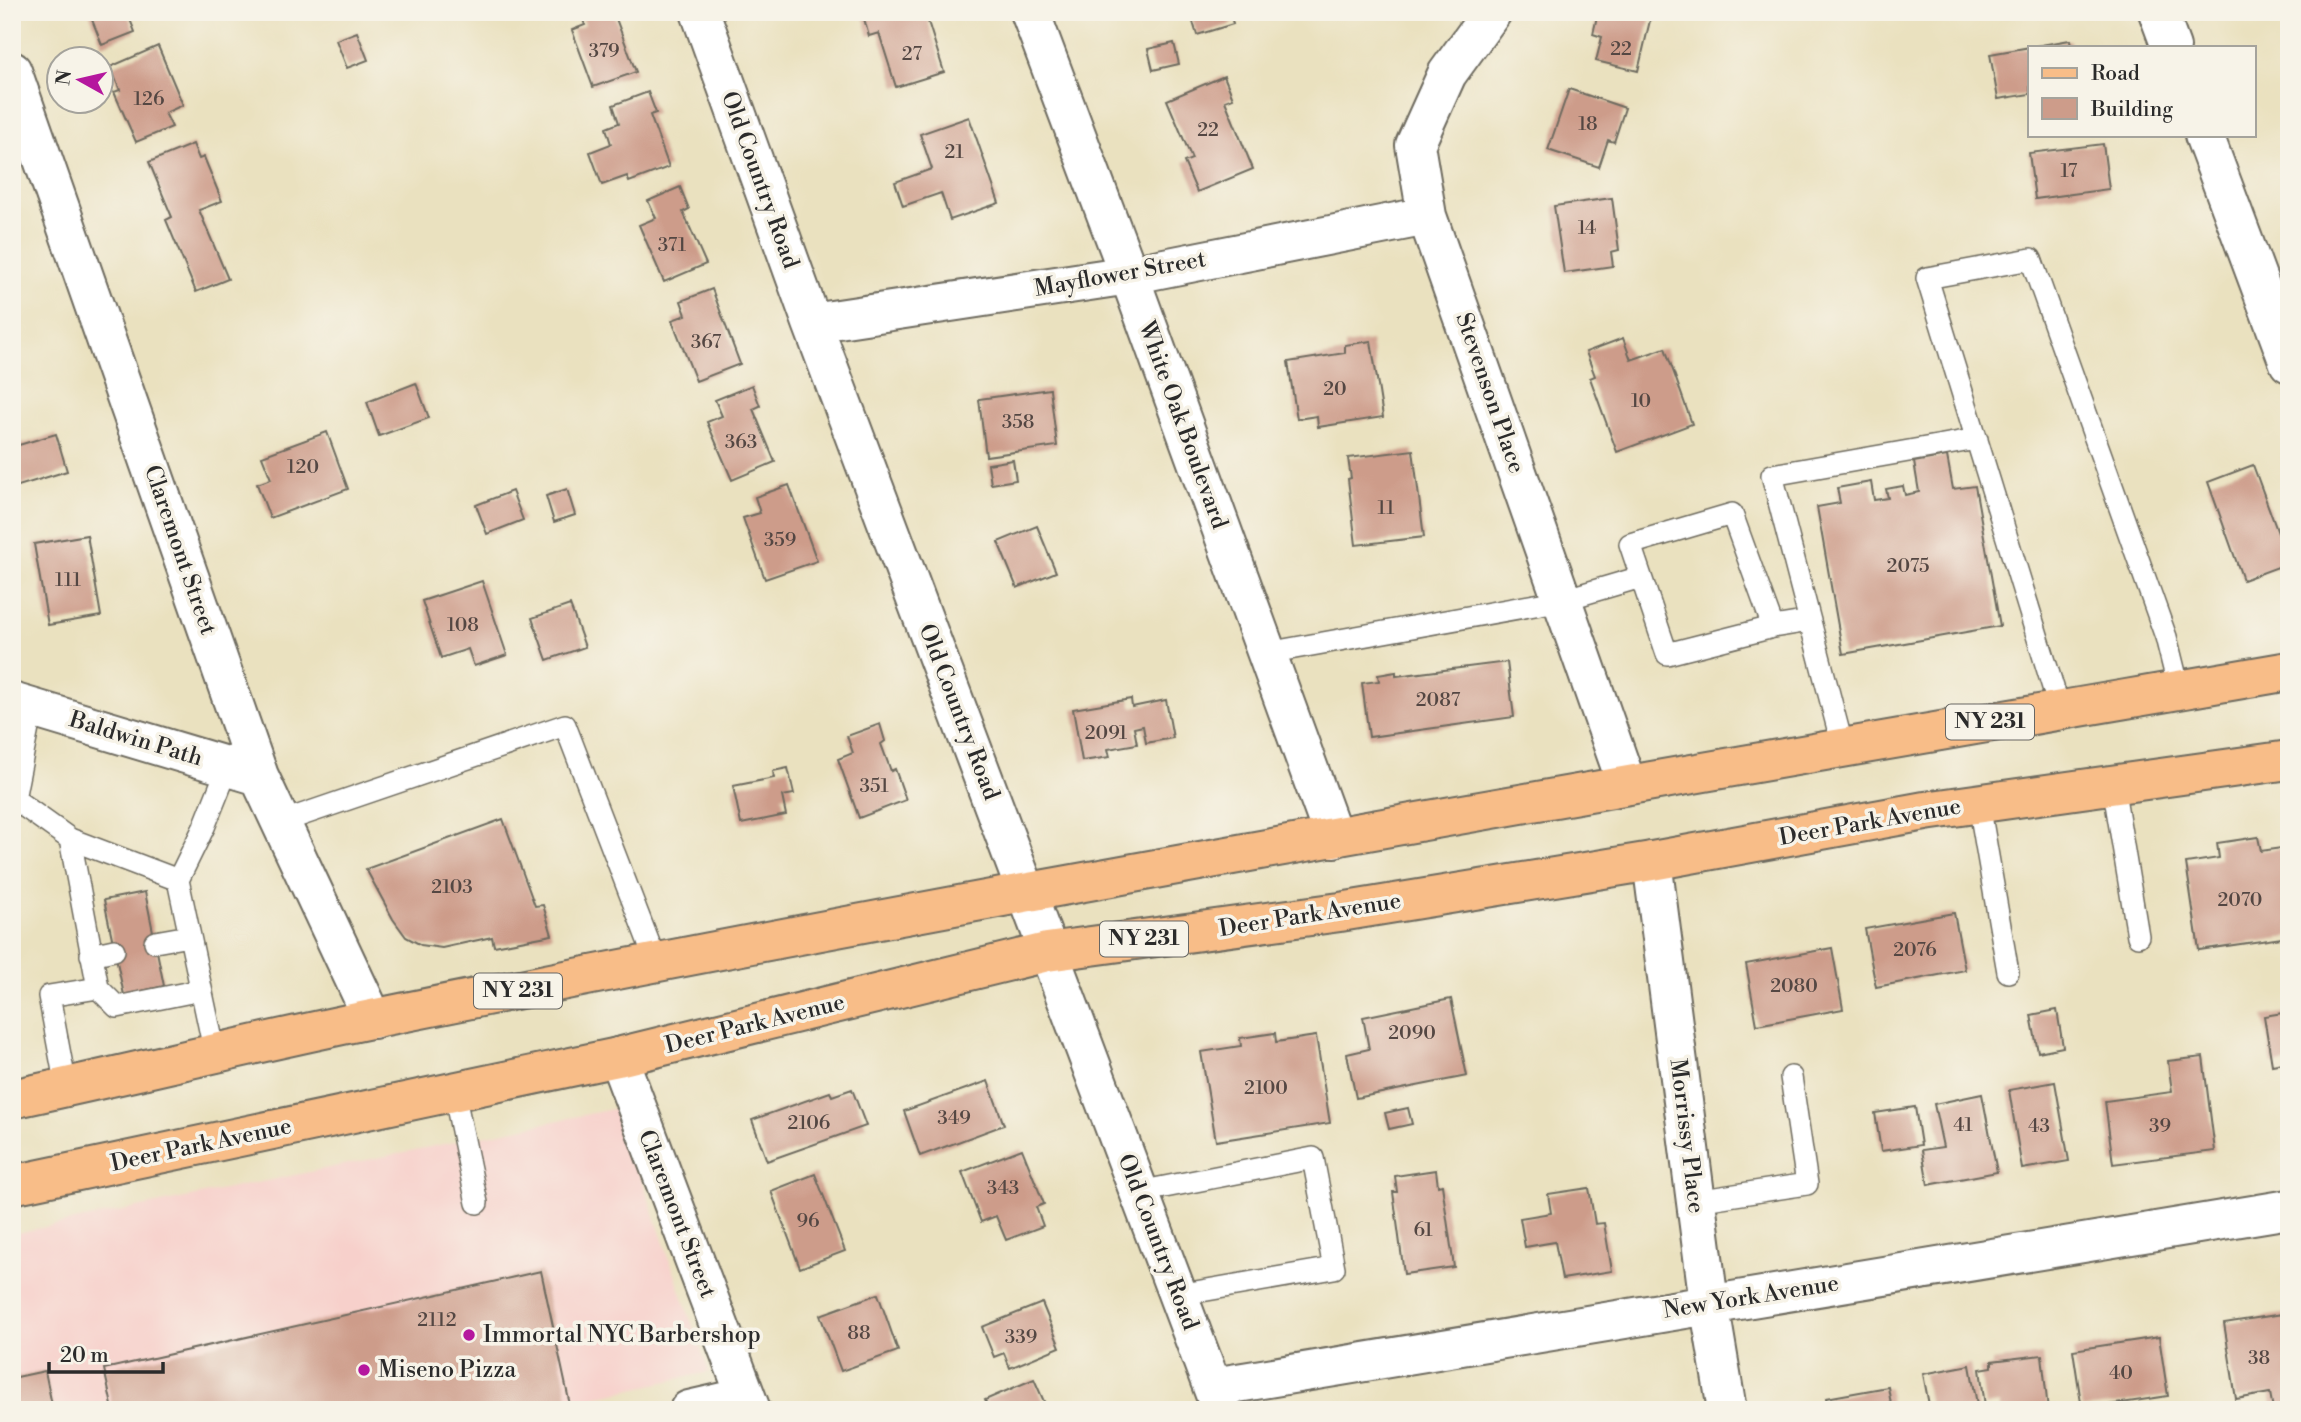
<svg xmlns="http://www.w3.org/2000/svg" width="2301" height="1422" font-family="'Libre Bodoni',serif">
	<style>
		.built { fill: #f7d0cb }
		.building { fill: #cd9c8a }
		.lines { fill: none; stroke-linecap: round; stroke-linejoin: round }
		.lane-casing { stroke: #6e6b5f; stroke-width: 24 }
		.street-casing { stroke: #6e6b5f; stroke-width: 42 }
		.primary-casing { stroke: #6e6b5f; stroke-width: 42 }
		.lane { stroke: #fff; stroke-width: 21 }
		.street { stroke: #fff; stroke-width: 38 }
		.primary { stroke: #f8bd88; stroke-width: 38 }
		.poi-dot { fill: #b5179e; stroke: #f7f3e8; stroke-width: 2.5 }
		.labels { text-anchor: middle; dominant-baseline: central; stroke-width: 7; stroke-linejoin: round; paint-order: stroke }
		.number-label { font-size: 19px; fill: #544743 }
		.shield { fill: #f7f3e8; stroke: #686764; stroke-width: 2 }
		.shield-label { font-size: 21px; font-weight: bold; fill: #2b2b2b }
		.street-label { font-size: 23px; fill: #2b2b2b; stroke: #f7f3e8 }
		.poi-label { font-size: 23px; fill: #2b2b2b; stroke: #f7f3e8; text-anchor: start }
	</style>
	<rect width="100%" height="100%" fill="#f7f3e8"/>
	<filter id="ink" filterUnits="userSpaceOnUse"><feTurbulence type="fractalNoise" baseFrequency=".0143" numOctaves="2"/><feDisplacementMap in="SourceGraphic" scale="14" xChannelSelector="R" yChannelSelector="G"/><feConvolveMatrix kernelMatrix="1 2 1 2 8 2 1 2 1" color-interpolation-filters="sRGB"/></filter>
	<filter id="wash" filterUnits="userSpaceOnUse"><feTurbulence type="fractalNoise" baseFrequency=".00686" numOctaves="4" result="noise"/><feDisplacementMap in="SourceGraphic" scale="28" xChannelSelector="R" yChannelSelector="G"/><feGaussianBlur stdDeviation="1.57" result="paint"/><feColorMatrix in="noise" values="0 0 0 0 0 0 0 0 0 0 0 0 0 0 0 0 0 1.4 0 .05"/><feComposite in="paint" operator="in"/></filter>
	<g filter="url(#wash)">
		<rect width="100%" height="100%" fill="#eae1bf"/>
		<path class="built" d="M617,1108l92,264 -171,38h-526v-176z"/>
		<g id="blocks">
			<path class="building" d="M89,12h38l8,20 -33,13z
				M580,12h44l-9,4 21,56 -43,15 -21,-57 13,-5z
				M862,12h63l19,60 -48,15 -17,-54 -10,3z
				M1125,12h17v1l-15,5z
				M1190,12h40l3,12 -36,11z
				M1598,12h54l-14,59 -42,-10 6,-24 -9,-3z
				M2004,12h19v2l-18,3z
				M357,32l11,28 -21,8 -11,-28z
				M2070,40l1,7h-36v-1z
				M1174,43l5,21 -26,6 -5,-21z
				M158,46l25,59 -18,8 7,14 -36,15 -22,-50 6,-2 -10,-23z
				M2030,47v47l-32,5 -8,-45z
				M1224,76l9,22 -8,3 28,68 -56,23 -13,-30 8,-3 -25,-59z
				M1569,89l56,19 -11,34 -6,-2 -9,27 -51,-17z
				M648,92l8,21 -6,2 19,52 -40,15 -2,-6 -25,9 -12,-33 21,-8 -5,-16 13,-5 -6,-18z
				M969,117l30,86 -49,17 -9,-27 -38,13 -8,-24 37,-13 -12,-35z
				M193,144l6,15 5,-2 18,44 -23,9 29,69 -32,13 -30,-72 6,-3 -23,-55z
				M2103,144l6,45 -74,10 -6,-46z
				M680,187l9,22 -6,3 23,52 -42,18 -25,-57 17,-7 -8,-17z
				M1612,198l7,52 -8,2 2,14 -49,7 -10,-67z
				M712,289l28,75 -44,17 -24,-61 14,-5 -5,-14z
				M1623,338l8,22 34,-12 27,76 -75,28 -27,-74 5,-2 -9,-24z
				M1371,341l12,76 -65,10 -1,-11 -20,3 -9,-57 57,-9v-8z
				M416,383l13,35 -50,18 -12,-34z
				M752,385l8,21 -7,3 22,53 -43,18 -25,-58 15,-6 -7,-16z
				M1050,389l7,57 -71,10 -7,-57z
				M327,432l21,57 -78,29 -13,-34 14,-5 -9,-23z
				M56,434l11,37 -55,17v-41z
				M1413,450l11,87 -68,8 -8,-66 3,-1 -3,-20z
				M1947,456l6,33 22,-3 25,140 -157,28 -26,-147 23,-4 -3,-15 34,-6 3,18 14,-2 -2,-9 17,-3 2,9 14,-3 -5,-30z
				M1013,460l3,20 -25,4 -3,-20z
				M2253,465l36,98 -46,17 -35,-98z
				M789,485l28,76 -52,18 -22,-61 17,-5 -5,-16z
				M567,489l8,26 -21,7 -8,-26z
				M512,491l11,29 -36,14 -11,-29z
				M1037,526l19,46 -39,16 -19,-46z
				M87,535l14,81 -53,9 -14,-81z
				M482,581l25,74 -33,11 -6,-17 -27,9 -19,-57z
				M570,605l15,42 -38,13 -15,-42z
				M1507,662l7,55 -145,20 -7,-54 17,-2 -1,-6 18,-3v4z
				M1131,699l1,8 34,-7 7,38 -27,5 -3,-17 -9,2 3,16 -29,5 2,8 -28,4 -9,-52z
				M880,724l5,17 -4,3 10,27 4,-2 11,31 -47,18 -21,-59 15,-6 -6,-17z
				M788,768l6,26 -12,2 4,19 -45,9 -8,-38 41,-8 -1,-7z
				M503,819l32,87 8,-1 9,30 -58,11 -2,-9 -50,11 -21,-3 -15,-8 -13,-18 -27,-50z
				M2258,837l3,14 28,-4v90l-90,13 -13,-87 33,-5 -2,-15z
				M145,892l19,94 -40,9 -20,-95z
				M1954,913l11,57 -89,17 -11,-58z
				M1832,948l11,61 -86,16 -11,-61z
				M1451,999l16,77 -111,22 -9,-44 22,-5 -6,-32z
				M2057,1010l6,37 -25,5 -7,-37z
				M2289,1012v50l-17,3 -8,-49z
				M1275,1033l1,9 40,-6 14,87 -114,18 -15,-89 40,-6 -1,-8z
				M2203,1057l12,94 -102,13 -8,-63 67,-9 -4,-31z
				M988,1081l16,44 -84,31 -16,-45z
				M2055,1082l14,79 -47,8 -13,-79z
				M852,1089l14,37 -99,35 -15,-41 78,-28 2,4z
				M1982,1094l15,78 -69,13 -6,-35 21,-3 -9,-43z
				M1915,1107l6,38 -40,6 -6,-38z
				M1408,1108l4,16 -23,5 -4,-16z
				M1022,1149l22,55 -8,3 7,19 -37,14 -10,-24 -15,6 -19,-50z
				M1436,1170l2,16 4,-1 12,82 -50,7 -11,-82h4l-2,-16z
				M815,1174l30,77 -45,17 -29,-77z
				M1589,1188l6,36 9,-1 8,48 -50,8 -7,-37 -30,5 -5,-29 31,-5 -3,-19z
				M541,1271l29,134 -22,5h-435l-9,-41z
				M878,1294l20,57 -57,20 -21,-56z
				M1042,1303l18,44 -50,21 -6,-15 -10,4 -12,-30z
				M2289,1313v94l-16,2 -3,-16 -34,6 -12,-76z
				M2159,1337l9,59 -86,13 -9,-59z
				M2042,1355l6,55h-48l-1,-6 -14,2 -5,-37 12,-2v-6z
				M1970,1365l8,45h-48l-7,-36z
				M45,1371l8,39h-41v-32z
				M1034,1379l12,27 -8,4h-49l-4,-10z
				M1888,1387l4,23h-64l-2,-12z"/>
		</g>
	</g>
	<g filter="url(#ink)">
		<use href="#blocks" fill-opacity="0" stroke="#6e6b5f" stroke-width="2"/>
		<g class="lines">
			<defs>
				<path id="lane" d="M1773,627l-106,27 -37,-110 102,-30 41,113 37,-6
					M1267,653l296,-53 78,-23
					M32,708l-18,91 56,40 28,149 -49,8 17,91
					M2060,710l-133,-432 104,-19 135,378 13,52
					M1843,748l-71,-273 205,-36
					M2113,785l25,151
					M1979,804l29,168
					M281,822l284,-97 92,239
					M70,839l108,41 37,174
					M178,880l26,-53 24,-60
					M155,942l34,-6
					M91,955l23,-5
					M98,988l19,19 84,-17
					M454,1092l23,111
					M1139,1192l174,-34 21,110 -156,27
					M1696,1201l111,-17 -16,-107"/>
				<path id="street" d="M700,12l112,311 409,1087
					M1030,12l99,263 205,563
					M1492,12l-45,62 -32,71 12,71 200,569
					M2158,12l13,35
					M12,71l247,705 114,243
					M2204,135l85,228
					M812,323l317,-48 298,-59
					M12,702l247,74
					M1652,861l57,442 18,107
					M618,1057l133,353
					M1213,1387l1076,-178
					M689,1410l57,-13"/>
				<path id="primary" d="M12,1099c122,-26 242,-56 364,-81 635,-129 1274,-237 1913,-347
					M12,1185l606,-128 429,-105 293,-40 312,-51 273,-50 364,-51"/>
			</defs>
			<use href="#lane" class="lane-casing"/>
			<use href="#street" class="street-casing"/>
			<use href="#primary" class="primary-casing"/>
			<use href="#lane" class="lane"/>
			<use href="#street" class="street"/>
			<use href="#primary" class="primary"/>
		</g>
	</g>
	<g class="poi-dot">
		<circle cx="469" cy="1335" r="7"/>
		<circle cx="364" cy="1370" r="7"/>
	</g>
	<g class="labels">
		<g class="number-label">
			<text x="1621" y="49">22</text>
			<text x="604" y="51">379</text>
			<text x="912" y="54">27</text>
			<text x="149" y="99">126</text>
			<text x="1588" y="124">18</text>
			<text x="1208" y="130">22</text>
			<text x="954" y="152">21</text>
			<text x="2069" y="171">17</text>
			<text x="1587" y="228">14</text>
			<text x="672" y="245">371</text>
			<text x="706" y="342">367</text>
			<text x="1335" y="389">20</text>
			<text x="1641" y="401">10</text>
			<text x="1018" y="422">358</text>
			<text x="741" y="442">363</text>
			<text x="303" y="467">120</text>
			<text x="1386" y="508">11</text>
			<text x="780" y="540">359</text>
			<text x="1908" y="566">2075</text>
			<text x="68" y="580">111</text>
			<text x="463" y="625">108</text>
			<text x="1438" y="700">2087</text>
			<text x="1106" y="733">2091</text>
			<text x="874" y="786">351</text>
			<text x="452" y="887">2103</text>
			<text x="2240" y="900">2070</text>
			<text x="1915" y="950">2076</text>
			<text x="1794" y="986">2080</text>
			<text x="1412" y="1033">2090</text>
			<text x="1266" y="1088">2100</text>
			<text x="954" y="1118">349</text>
			<text x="809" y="1123">2106</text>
			<text x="1963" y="1125">41</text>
			<text x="2039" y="1126">43</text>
			<text x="2160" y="1126">39</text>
			<text x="1003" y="1188">343</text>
			<text x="808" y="1221">96</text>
			<text x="1423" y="1230">61</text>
			<text x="437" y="1320">2112</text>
			<text x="859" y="1333">88</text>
			<text x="1021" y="1337">339</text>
			<text x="2259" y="1358">38</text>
			<text x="2121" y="1373">40</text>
		</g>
		<g class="shield">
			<rect x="1946" y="704.5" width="88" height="35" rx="5"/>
			<rect x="1100" y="921.5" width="88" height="35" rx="5"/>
			<rect x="474" y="973.5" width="88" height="35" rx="5"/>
		</g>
		<g class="shield-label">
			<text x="1990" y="722">NY 231</text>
			<text x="1144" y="939">NY 231</text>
			<text x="518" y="991">NY 231</text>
		</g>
		<g class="street-label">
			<text transform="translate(760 180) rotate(70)">Old Country Road</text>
			<text transform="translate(1120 274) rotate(-10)">Mayflower Street</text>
			<text transform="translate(1490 393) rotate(71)">Stevenson Place</text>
			<text transform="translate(1183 425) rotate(70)">White Oak Boulevard</text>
			<text transform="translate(180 550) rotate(71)">Claremont Street</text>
			<text transform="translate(959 712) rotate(69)">Old Country Road</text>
			<text transform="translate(136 739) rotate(17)">Baldwin Path</text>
			<text transform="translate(1870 822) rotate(-10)">Deer Park Avenue</text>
			<text transform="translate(1310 915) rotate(-9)">Deer Park Avenue</text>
			<text transform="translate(755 1024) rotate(-14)">Deer Park Avenue</text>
			<text transform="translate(1687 1136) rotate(83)">Morrissy Place</text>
			<text transform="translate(201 1145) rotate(-12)">Deer Park Avenue</text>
			<text transform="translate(677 1214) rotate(69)">Claremont Street</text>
			<text transform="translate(1158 1242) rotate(69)">Old Country Road</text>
			<text transform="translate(1751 1297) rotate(-9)">New York Avenue</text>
		</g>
		<g class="poi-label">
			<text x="483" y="1335">Immortal NYC Barbershop</text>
			<text x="378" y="1370">Miseno Pizza</text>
		</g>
	</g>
	<rect width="2301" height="1422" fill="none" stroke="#f7f3e8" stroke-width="42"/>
	<rect x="2028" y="46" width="228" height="91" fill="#f7f3e8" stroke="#a5a39c" stroke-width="2"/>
	<rect x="2042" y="68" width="35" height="10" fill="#f8bd88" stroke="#a5a39c" stroke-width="2"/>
	<text x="2091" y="80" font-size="21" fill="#2b2b2b">Road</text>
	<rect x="2042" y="98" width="35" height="21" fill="#cd9c8a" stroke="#a5a39c" stroke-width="2"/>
	<text x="2091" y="116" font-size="21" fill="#2b2b2b">Building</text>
	<g transform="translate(80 80) rotate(278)"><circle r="33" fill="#f7f3e8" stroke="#a5a39c" stroke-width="2"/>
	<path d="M0-5L12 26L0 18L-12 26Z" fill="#b5179e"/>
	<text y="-10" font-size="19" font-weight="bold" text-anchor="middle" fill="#2b2b2b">N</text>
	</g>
	<path d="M49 1362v10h114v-10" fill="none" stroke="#2b2b2b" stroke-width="3.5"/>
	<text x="60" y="1362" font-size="21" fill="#2b2b2b" stroke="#f7f3e8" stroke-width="5" paint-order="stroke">20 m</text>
</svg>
